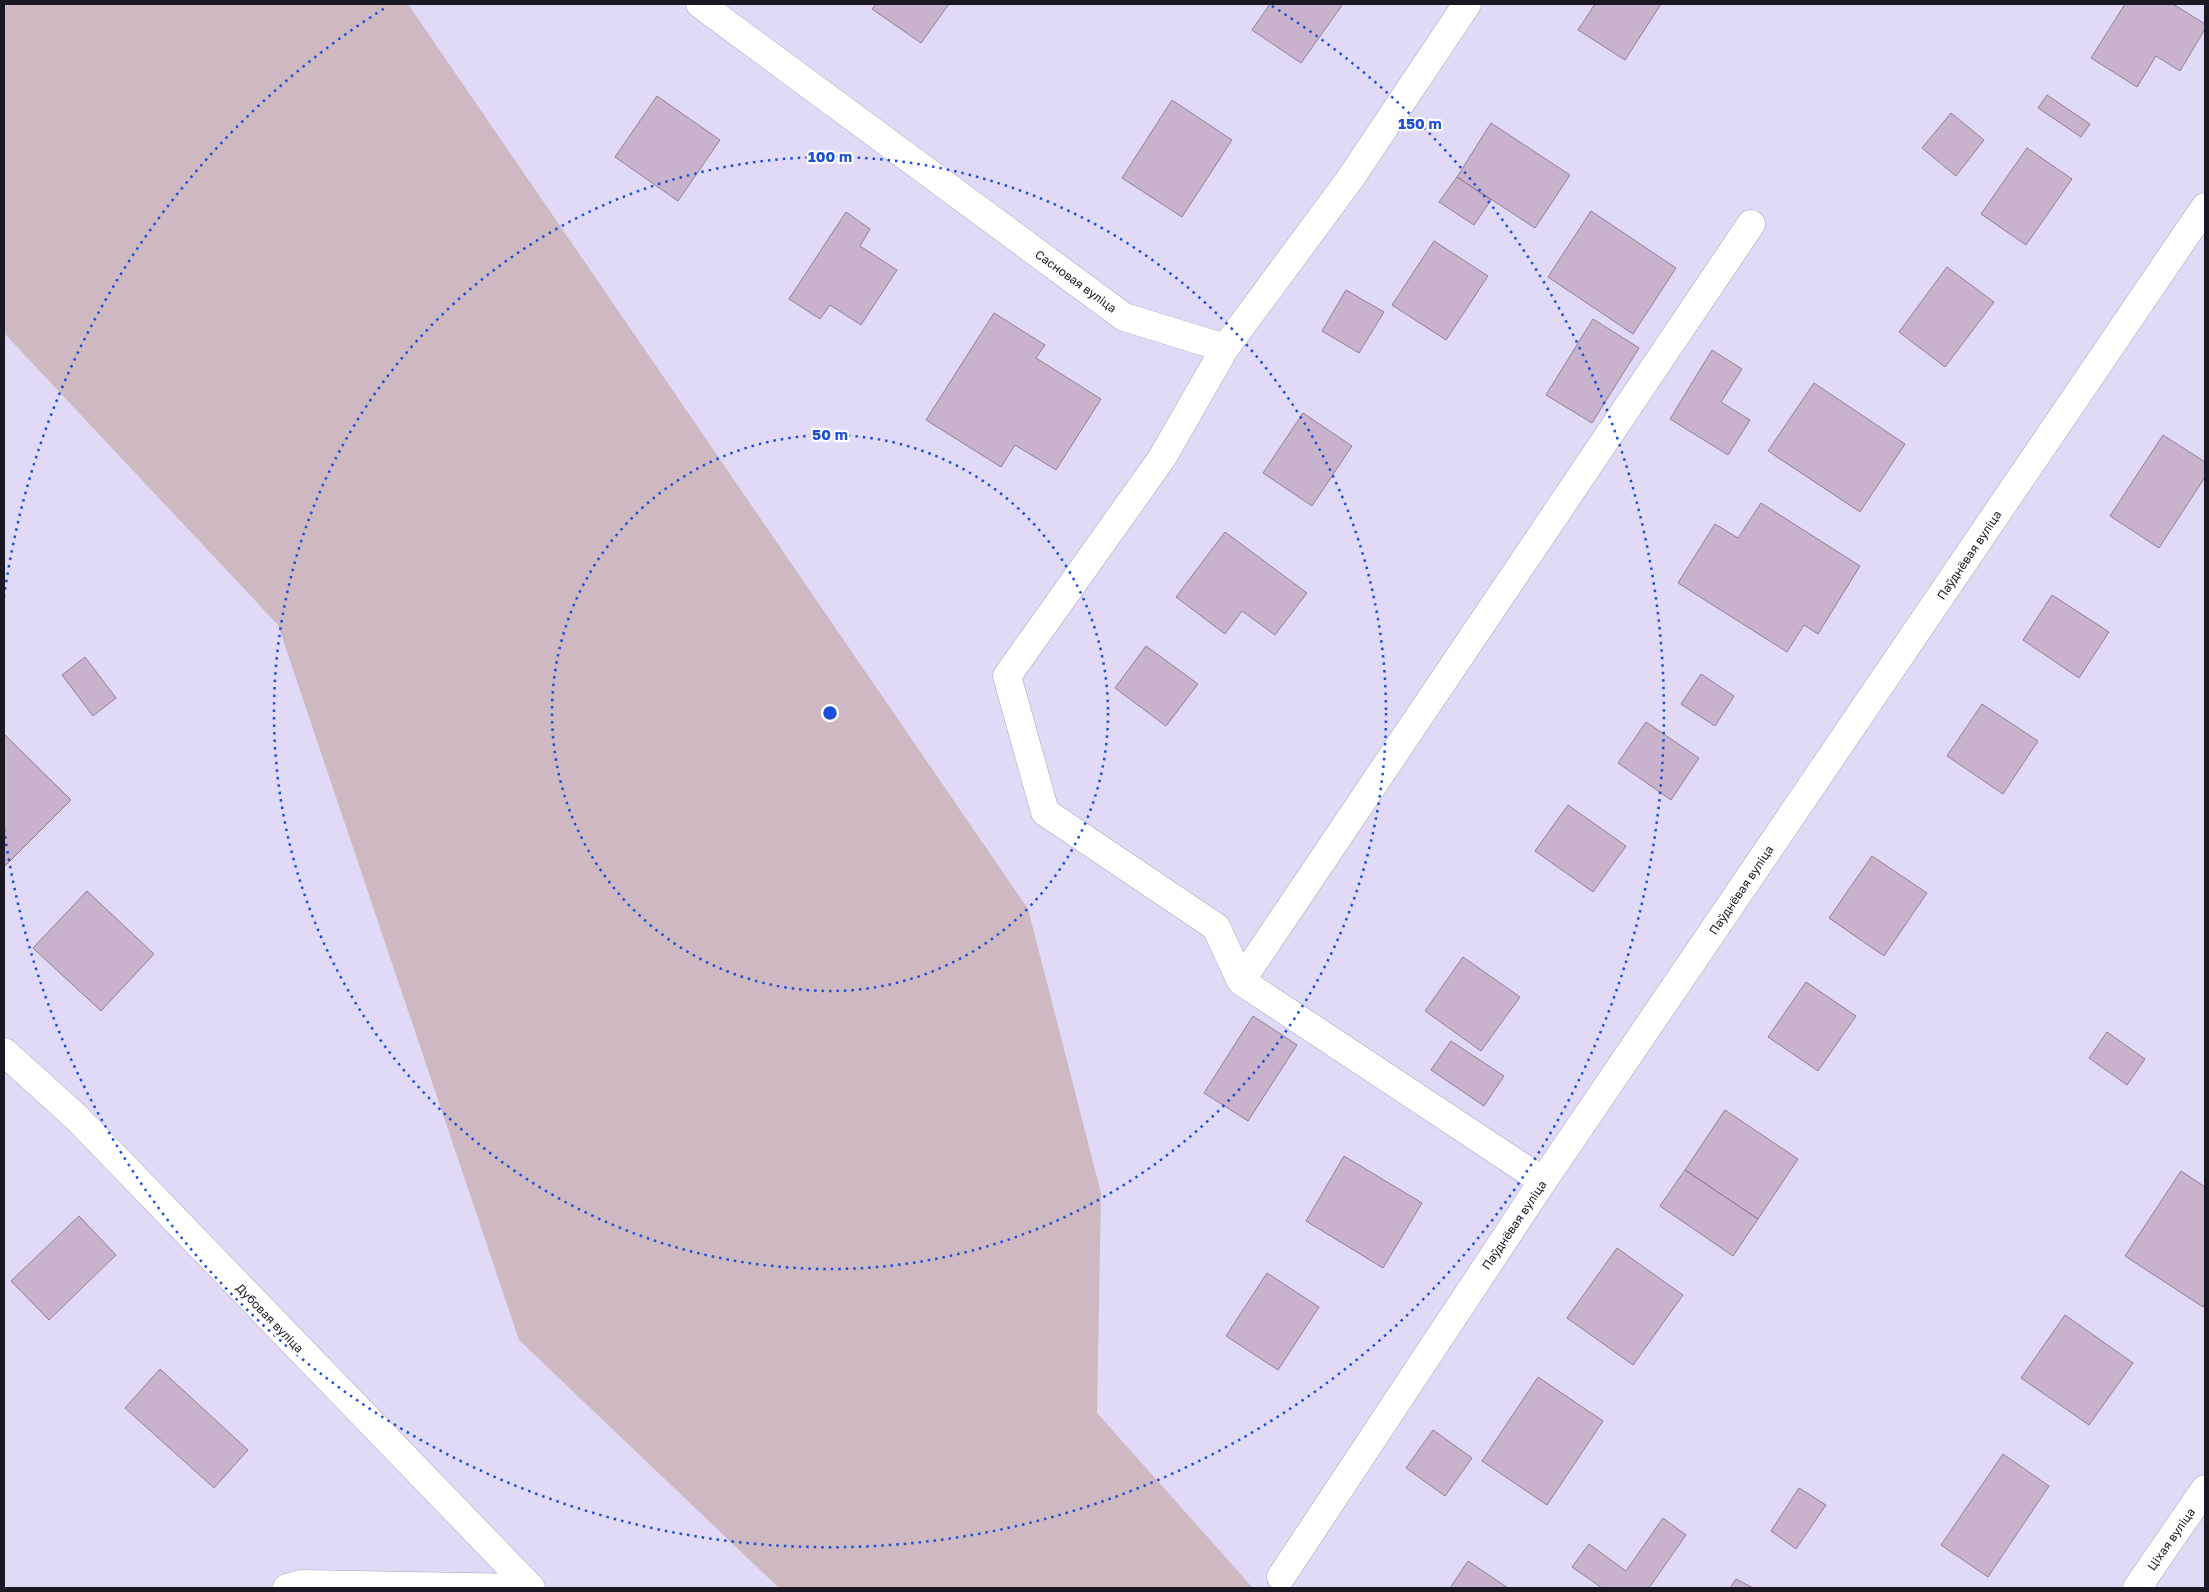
<svg xmlns="http://www.w3.org/2000/svg" width="2209" height="1592" font-family="'Golos Text',sans-serif">
	<style>
		.green { fill: #ceb9c2 }
		.building { fill: #c9b2cc; stroke: #927f95 }
		.lines { fill: none; stroke-linecap: round; stroke-linejoin: round }
		.minor-casing { stroke: #a8a3be; stroke-width: 29 }
		.minor { stroke: #fff; stroke-width: 28 }
		.ring { fill: none; stroke: #1d4ed8; stroke-width: 2.5; stroke-dasharray: 2.5 5 }
		.labels { text-anchor: middle; dominant-baseline: central; stroke-width: 4.5; stroke-linejoin: round; paint-order: stroke }
		.street-label { font-size: 12px; fill: #1a1822; stroke: #fff }
		.centre { fill: #1d4ed8; stroke: #fff; stroke-width: 2.5 }
		.ring-label { font-size: 15px; text-anchor: middle; font-weight: bold; fill: #1d4ed8; stroke: #fff; stroke-width: 4.5; stroke-linejoin: round; paint-order: stroke }
	</style>
	<rect width="100%" height="100%" fill="#e0daf7"/>
	<path class="green" d="M4,4h404l620,905 73,284 -4,220 156,175h-474l-260,-248 -241,-715 -274,-292z"/>
	<path class="building" d="M876,4h73l-28,39 -49,-34z
		M1270,4h73l-42,59 -49,-33z
		M1595,4h66l-36,56 -47,-30z
		M2125,4h48l32,20v5l-25,42 -24,-15 -19,31 -46,-29z
		M2047,95l43,29 -9,13 -43,-29z
		M657,96l63,44 -42,61 -63,-44z
		M1172,100l60,40 -50,77 -60,-39z
		M1951,113l33,27 -28,36 -34,-28z
		M1491,123l79,52 -35,53 -78,-51z
		M2027,148l45,31 -46,66 -45,-31z
		M1457,177l34,23 -17,25 -35,-23z
		M1591,211l85,57 -43,66 -85,-57z
		M846,212l24,17 -10,17 37,24 -36,55 -31,-20 -10,14 -31,-20z
		M1434,241l54,35 -42,64 -54,-35z
		M1947,267l47,35 -49,65 -46,-35z
		M1346,290l38,22 -25,41 -37,-22z
		M994,313l51,32 -9,13 65,41 -45,71 -41,-25 -14,22 -75,-47z
		M1593,319l46,29 -47,75 -46,-28z
		M1712,350l30,19 -21,33 29,18 -22,35 -58,-36z
		M1814,383l91,61 -45,68 -92,-61z
		M1303,413l49,33 -40,60 -49,-33z
		M2163,435l42,27v15l-46,71 -49,-32z
		M1761,503l99,63 -42,68 -14,-9 -17,27 -109,-69 37,-59 23,14z
		M1225,532l82,61 -32,42 -33,-24 -17,23 -49,-37z
		M2052,595l57,37 -30,46 -56,-38z
		M1146,646l52,38 -32,42 -51,-38z
		M85,657l31,41 -23,18 -31,-41z
		M1701,674l33,22 -19,30 -34,-22z
		M1982,704l56,37 -35,53 -56,-38z
		M1646,722l53,36 -28,42 -53,-37z
		M5,735l66,65 -67,67v-131z
		M1568,805l58,41 -33,46 -58,-41z
		M1872,856l55,37 -43,63 -55,-38z
		M87,891l67,63 -53,57 -68,-63z
		M1463,957l57,40 -39,54 -56,-40z
		M1806,982l50,34 -38,55 -50,-34z
		M1253,1016l44,29 -49,76 -44,-28z
		M2107,1032l38,27 -18,26 -38,-27z
		M1451,1041l53,35 -20,30 -53,-36z
		M1725,1110l73,49 -40,60 -73,-49z
		M1344,1156l78,47 -39,65 -77,-47z
		M1685,1170l73,49 -25,37 -73,-50z
		M2181,1171l24,16v116l-2,4 -78,-51z
		M79,1216l37,39 -67,65 -38,-39z
		M1617,1248l66,47 -50,70 -66,-47z
		M1267,1273l52,34 -41,63 -52,-34z
		M2065,1315l68,48 -44,62 -68,-47z
		M160,1369l88,81 -34,38 -89,-80z
		M1538,1377l65,44 -56,84 -65,-44z
		M1433,1430l39,28 -27,38 -39,-28z
		M2003,1454l46,32 -61,91 -47,-32z
		M1799,1488l27,17 -30,44 -25,-18z
		M1663,1518l23,17 -37,53h-47l-30,-21 17,-23 37,27z
		M1468,1561l40,27h-58z
		M1736,1579l17,9h-23z"/>
	<g class="lines">
		<defs>
			<path id="minor" d="M700,4l424,313 101,31 125,-169 117,-175
				M1225,348l-63,110 -155,218 38,136 171,115 25,54
				M4,1052l73,66 454,470
				M1543,1181l-302,-200 510,-757
				M1281,1577l262,-396 662,-974
				M287,1588l14,-4 227,4
				M2137,1588l68,-99"/>
		</defs>
		<use href="#minor" class="minor-casing"/>
		<use href="#minor" class="minor"/>
	</g>
	<g class="ring">
		<circle cx="830" cy="713" r="278"/>
		<circle cx="830" cy="713" r="556"/>
		<path d="M4 597A834 834 0 0 1 388 6M1272 6A834 834 0 1 1 4 829"/>
	</g>
	<g class="labels">
		<g class="street-label">
			<text transform="translate(1076 281) rotate(36)">Сасновая вуліца</text>
			<text transform="translate(1969 555) rotate(-56)">Паўднёвая вуліца</text>
			<text transform="translate(1741 890) rotate(-56)">Паўднёвая вуліца</text>
			<text transform="translate(1514 1225) rotate(-56)">Паўднёвая вуліца</text>
			<text transform="translate(270 1318) rotate(46)">Дубовая вуліца</text>
			<text transform="translate(2171 1539) rotate(-55)">Ціхая вуліца</text>
		</g>
	</g>
	<circle cx="830" cy="713" r="8" class="centre"/>
	<g class="ring-label">
		<text x="1420" y="129">150 m</text>
		<text x="830" y="162">100 m</text>
		<text x="830" y="440">50 m</text>
	</g>
	<rect width="2209" height="1592" fill="none" stroke="#1a1822" stroke-width="10"/>
</svg>
